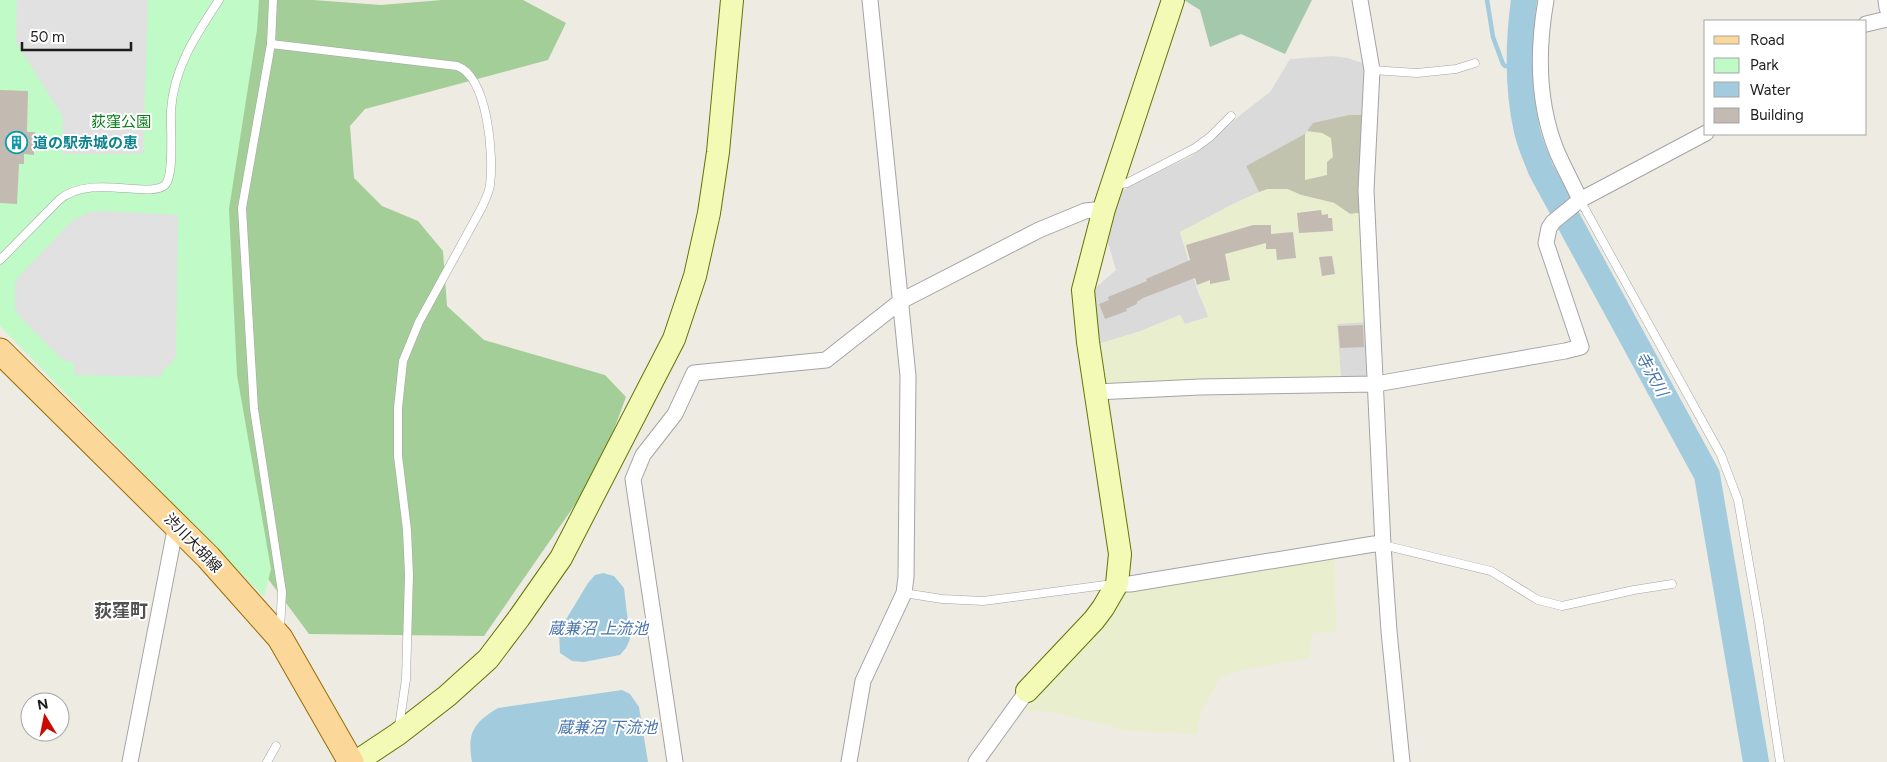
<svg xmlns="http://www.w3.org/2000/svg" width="1887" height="762" font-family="Figtree,'Noto Sans JP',sans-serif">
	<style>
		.residential { fill: #dbdada }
		.construction { fill: #c2c3ae }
		.farmland { fill: #e9eece }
		.forest { fill: #a4ce97 }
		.cemetery { fill: #a4c8ab }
		.park { fill: #bffac7 }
		.parking { fill: #e1e1e1 }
		.water { fill: #a2ccdd }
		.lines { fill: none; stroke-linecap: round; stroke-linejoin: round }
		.stream { stroke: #a2ccdd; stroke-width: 4.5 }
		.river { stroke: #a2ccdd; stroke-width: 26 }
		.building { fill: #c3bab2 }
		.lane-casing { stroke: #a4a4a4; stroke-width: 9 }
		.street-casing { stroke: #a4a4a4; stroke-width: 17 }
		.secondary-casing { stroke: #627404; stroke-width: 24 }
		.primary-casing { stroke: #966d00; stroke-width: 27 }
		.lane { stroke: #fff; stroke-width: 8 }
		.street { stroke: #fff; stroke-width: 15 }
		.secondary { stroke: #f2fab5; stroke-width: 22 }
		.primary { stroke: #fcd79a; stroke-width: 25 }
		.labels { text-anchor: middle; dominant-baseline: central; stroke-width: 4; stroke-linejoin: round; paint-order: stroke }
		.park-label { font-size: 15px; fill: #0a7c1a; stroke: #fff }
		.culture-label { font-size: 15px; font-weight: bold; fill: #0d838f; stroke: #fff; text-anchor: start }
		.street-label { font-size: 15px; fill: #1d1d1d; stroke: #fff }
		.water-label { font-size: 16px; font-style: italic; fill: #4975ad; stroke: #fff }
		.quarter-label { font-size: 18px; font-weight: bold; fill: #505050; stroke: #fff }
	</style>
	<rect width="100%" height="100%" fill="#eeebe3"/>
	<path class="residential" d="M1332,56l16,2 17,6 -3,51h-13l-12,4 -91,47 13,26 -24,11 -55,29 18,60 11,25 -24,7 -5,-9 -42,17 -40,12 -5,-54 23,-20 -9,-31 10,-44 12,-9 63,-30 52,-44 26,-20 20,-33z
		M1365,322l2,53 -1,3h-25l-4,-55z"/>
	<path class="construction" d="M1349,115h13l-2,98 -10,1 -16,-11 -33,-8 -14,-6h-19l-9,3 -13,-26 59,-32 8,-11z"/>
	<path class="farmland" d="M1307,131l15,2 9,5 2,19 -6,5v13l-22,5v-46z
		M1268,189h19l14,6 33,8 16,11 10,-1 5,109 -28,2 4,54 -232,6 -5,-3 -6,-37 40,-12 42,-17 5,9 23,-7 -28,-85 55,-29z
		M1334,557l2,75 -24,1 -2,25 -74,13 -17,8 -19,35 -3,20 -78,-4 -6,-4 -64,-14 -27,-2 101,-116 7,-3z"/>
	<path class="forest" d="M237,0h76l68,5 61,-5h81l43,23 -18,37 -183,49 -15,17 4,52 28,28 36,15 25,30 4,55 37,34 121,35 21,22 -27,73 -115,166 -175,-2 -72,-97 -18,-442z"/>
	<path class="cemetery" d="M1184,0h128l-27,54 -44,-20 -31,13 -10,-37z"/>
	<path class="park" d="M0,0h259l-2,30 -28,179 8,166 34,194 -7,28 -264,-271z"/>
	<path class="parking" d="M17,0h131l-5,154h-81l1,-37 -47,-75z
		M104,211l74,4 -2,141 -5,8 -7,4 -2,7 -7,2 -81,-2v-12l-11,-3 -43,-43 -5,-8v-26l6,-9 51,-53 17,-9z"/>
	<path class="water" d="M603,573l11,3 10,12 6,51 -4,9 -6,7 -36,7 -12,-1 -12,-8 -1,-22 29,-48 7,-8z
		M622,690l8,4 9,13 9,55h-176c-5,-29 1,-39 26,-54z"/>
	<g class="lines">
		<path class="stream" d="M1487,0l6,37 10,27 2,2 14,1"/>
		<path class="river" d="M1524,0c-6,44 -7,87 3,131 3,13 9,26 14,39l166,305 49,287"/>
	</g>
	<path class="building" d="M0,90l28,1 -1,41h8l-1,23 -10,-1v10h-5l-2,40 -17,-1z
		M1321,210l1,5 6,-1v4h4l1,13 -34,2 -2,-20z
		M1253,225h18v9l22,-2 3,26 -19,2 -1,-11h-10v-6l-41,11 5,26 -20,4v-4l-13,5 -2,-7 -52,20 -6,4v2l-11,5 1,2 -22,8 -6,-15 10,-4 -1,-3 39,-16 -1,-2 44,-19 -4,-15z
		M1332,256l3,18 -13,2 -3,-19z
		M1363,325l1,22 -24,1 -2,-22z"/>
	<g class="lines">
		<defs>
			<path id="lane" d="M273,0l-2,44 -29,164 12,201 28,183 -2,38
				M271,44l186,22c31,11 37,90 33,119 -1,8 -5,15 -8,22l-63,115 -16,39 -5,47v48l9,74 2,45 -3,104 -7,48
				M1372,70l45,3 39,-4 19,-6
				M1116,185l11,-2 68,-35 15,-11 21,-21
				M1580,200l141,255 17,45 21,121 21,141
				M0,260l59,-60c31,-27 90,-1 106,-15 10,-10 5,-60 6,-75 3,-43 25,-75 48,-110
				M1383,545l108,26 47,29 24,6 72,-16 38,-6
				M904,593l38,6 41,2 130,-17
				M267,762l9,-16"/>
			<path id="street" d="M1360,0l12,70 -6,120 17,355 6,86 13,131
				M1546,0c-9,51 -9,103 11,152 7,16 16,32 23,48
				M1886,0l1,8
				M1866,24l21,-5
				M1096,392l104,-5 176,-3 189,-33 16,-4 -35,-104 3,-15 4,-6 27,-22 126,-67
				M1117,584h13l244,-40 9,1
				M130,762l46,-237
				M675,762l-42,-283 10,-24 32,-41 19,-41 132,-13 75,-59 138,-71 46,-19 19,-2
				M849,762l14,-81 41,-88 2,-16 2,-201 -38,-376
				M976,762l51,-71"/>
			<path id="secondary" d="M1027,691l67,-71 9,-12 14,-24 3,-30 -32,-212 -5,-52 21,-81 69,-209
				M356,762l42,-28 49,-38 41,-37 31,-41 42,-60 113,-219 21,-63 14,-63 9,-61 14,-152"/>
			<path id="primary" d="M0,351l208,206 72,81 71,124"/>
		</defs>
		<use href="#lane" class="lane-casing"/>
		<use href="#street" class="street-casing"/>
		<use href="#secondary" class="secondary-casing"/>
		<use href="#primary" class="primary-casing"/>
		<use href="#lane" class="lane"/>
		<use href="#street" class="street"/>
		<use href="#secondary" class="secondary"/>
		<use href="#primary" class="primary"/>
	</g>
	<defs>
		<symbol id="building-ring" viewBox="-11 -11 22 22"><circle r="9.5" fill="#fff" stroke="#0f9aa8" stroke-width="1.5"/><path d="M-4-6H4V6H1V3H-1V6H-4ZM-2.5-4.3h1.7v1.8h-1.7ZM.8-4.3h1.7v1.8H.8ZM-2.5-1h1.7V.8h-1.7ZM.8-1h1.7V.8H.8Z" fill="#0f9aa8"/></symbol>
	</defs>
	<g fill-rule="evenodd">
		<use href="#building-ring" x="4" y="130" width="25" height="25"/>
	</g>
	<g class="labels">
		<g class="park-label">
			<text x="121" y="122">荻窪公園</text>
		</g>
		<g class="culture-label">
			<text x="33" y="143">道の駅赤城の恵</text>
		</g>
		<g class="street-label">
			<text transform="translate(193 543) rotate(46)">渋川大胡線</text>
		</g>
		<g class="water-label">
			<text transform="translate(1652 374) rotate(61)">寺沢川</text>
			<text x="598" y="628">蔵兼沼 上流池</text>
			<text x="607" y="727">蔵兼沼 下流池</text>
		</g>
		<g class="quarter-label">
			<text x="121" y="611">荻窪町</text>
		</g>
	</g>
	<rect x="1704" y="20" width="162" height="115" fill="#ffffff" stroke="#a5a5a5"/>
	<rect x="1714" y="36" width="25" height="8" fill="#fcd79a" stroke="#a5a5a5"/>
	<text x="1750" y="45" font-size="15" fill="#1d1d1d">Road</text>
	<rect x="1714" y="58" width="25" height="15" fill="#bffac7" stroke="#a5a5a5"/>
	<text x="1750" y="70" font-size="15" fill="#1d1d1d">Park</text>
	<rect x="1714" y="82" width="25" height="15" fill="#a2ccdd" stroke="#a5a5a5"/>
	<text x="1750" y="95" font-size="15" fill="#1d1d1d">Water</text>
	<rect x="1714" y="108" width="25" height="15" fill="#c3bab2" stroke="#a5a5a5"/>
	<text x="1750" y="120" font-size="15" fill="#1d1d1d">Building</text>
	<g transform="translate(45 717) rotate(350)"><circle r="24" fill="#ffffff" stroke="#a5a5a5"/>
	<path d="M0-4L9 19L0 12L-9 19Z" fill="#ca0c00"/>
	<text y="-8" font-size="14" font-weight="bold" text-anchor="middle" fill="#1d1d1d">N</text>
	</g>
	<path d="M22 42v8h109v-8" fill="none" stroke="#1d1d1d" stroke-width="2.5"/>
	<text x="30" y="42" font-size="15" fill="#1d1d1d" stroke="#ffffff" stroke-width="4" paint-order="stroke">50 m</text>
</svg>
